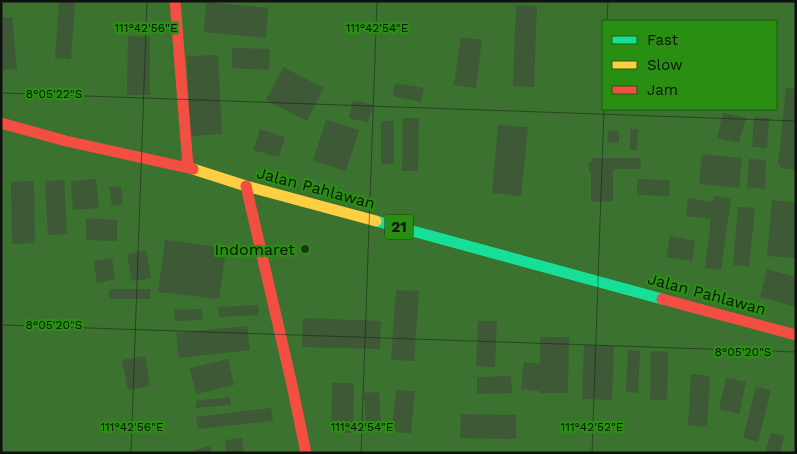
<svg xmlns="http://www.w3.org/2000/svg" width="797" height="454" font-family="'Work Sans',sans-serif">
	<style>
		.building { fill: #3d5936 }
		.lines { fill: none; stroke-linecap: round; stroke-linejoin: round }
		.fast { stroke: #16e098; stroke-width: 11 }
		.slow { stroke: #ffcf43; stroke-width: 11 }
		.jam { stroke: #f24e42; stroke-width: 11 }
		.ticks { fill: none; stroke: #111; stroke-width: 1; stroke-opacity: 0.45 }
		.poi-dot { fill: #20331c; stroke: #298f12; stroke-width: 2 }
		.labels { text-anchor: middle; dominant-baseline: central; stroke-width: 4.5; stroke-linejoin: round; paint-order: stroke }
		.shield { fill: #298f12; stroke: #183711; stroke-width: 1 }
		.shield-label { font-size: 15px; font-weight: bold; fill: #111 }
		.street-label { font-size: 16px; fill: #111; stroke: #298f12 }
		.poi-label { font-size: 16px; fill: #111; stroke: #298f12; text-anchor: end }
		.ticks-label { font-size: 12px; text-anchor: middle; fill: #111; stroke: #298f12; stroke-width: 4.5; stroke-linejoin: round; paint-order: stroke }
	</style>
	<rect width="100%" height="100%" fill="#3b722f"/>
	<path class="building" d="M59,1h16l-4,58 -16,-1z
		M206,2l62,6 -2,30 -62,-6z
		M516,5l21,1 -3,81 -21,-1z
		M12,17l5,52 -16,1v-52z
		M128,36l22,1v58h-23z
		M461,37l21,3 -6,48 -22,-3z
		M232,48l38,1 -1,21 -37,-2z
		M218,55l4,79 -32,2 -3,-80z
		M283,67l41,21 -17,33 -41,-21z
		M395,83l29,5 -3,14 -28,-6z
		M786,88l10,1v81l-16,-2v-3h-2z
		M353,100l20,5 -5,18 -19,-5z
		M723,113l23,5 -7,25 -22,-5z
		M754,117l15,1 -2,30 -15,-1z
		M403,118h16l-1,53h-16z
		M326,120l33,10 -13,41 -33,-10z
		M381,121h13v43h-13z
		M498,125l30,2 -7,69 -29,-3z
		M260,129l25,8 -6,20 -26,-7z
		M630,129h8l-1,21h-7z
		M608,130l11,1v12l-12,-1z
		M702,154l40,4 -3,30 -40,-4z
		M592,158h48l1,11h-28v32l-22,1v-30l-2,1v-11h4z
		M749,159l17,1 -1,29 -18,-2z
		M96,179l3,29 -26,2 -2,-29z
		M637,179l33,1 -1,16 -32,-1z
		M64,180l3,54 -19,1 -3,-54z
		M34,181l1,62 -23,1 -1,-62z
		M121,186l2,18 -11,2 -3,-19z
		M714,196l17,3 -10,71 -16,-2 6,-49 -25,-3 2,-18 25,4z
		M772,200l24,3v55l-29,-2z
		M738,207l17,1 -6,59 -16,-2z
		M86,218l31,2v21l-31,-1z
		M670,236l25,5 -3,20 -26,-4z
		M165,240l61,8 -7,51 -61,-7z
		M146,250l5,28 -19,3 -5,-27z
		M112,258l3,21 -18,4 -3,-22z
		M767,269l29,8v30l-36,-10z
		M109,289h41v10h-41z
		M396,290l23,1 -5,70 -23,-1z
		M258,305l1,10 -40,2 -1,-10z
		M202,309l1,11 -28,1 -1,-11z
		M303,318l78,3 -1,28 -78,-2z
		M478,321h19l-2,46 -19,-1z
		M247,326l3,24 -71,8 -3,-25z
		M540,337h29l-1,56h-29v-2l-18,-2 3,-27 16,2z
		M584,345l30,1 -2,54 -30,-1z
		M628,350l12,1 -2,42 -12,-1z
		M651,351l17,1 -1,48h-17z
		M145,356l5,30 -22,4 -6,-30z
		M228,359l6,26 -38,9 -6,-26z
		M691,374l19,2 -3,51 -19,-2z
		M511,376l1,17 -35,1v-17z
		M726,378l20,4 -7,32 -20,-5z
		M332,383h22l-1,50h-22z
		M756,387l15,3 -13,52 -15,-4z
		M396,390l19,1 -4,42 -19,-1z
		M379,392l2,36 -15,1 -2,-36z
		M230,397l1,8 -35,3v-7z
		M271,408l2,13 -75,8 -2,-12z
		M461,414l55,1v24l-56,-1z
		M771,433l13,3 -4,17h-15z
		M242,438l2,15h-18l-1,-13z
		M210,446l2,7h-16l-1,-3z"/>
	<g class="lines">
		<path class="fast" d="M376,221l286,78"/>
		<path class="slow" d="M193,169l53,17 130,35"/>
		<path class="jam" d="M175,1l13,166
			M1,123l65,18 127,28
			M246,186l46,199 14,68
			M662,299l134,36"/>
	</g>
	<path class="ticks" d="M607,21l1,-20M1,93l795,28M1,325l795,27M131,453l16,-452M361,453l16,-452M592,453l12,-344"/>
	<circle class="poi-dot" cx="305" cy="249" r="5"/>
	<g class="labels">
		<rect class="shield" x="385" y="214.5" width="28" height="25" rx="4"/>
		<g class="shield-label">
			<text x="399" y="227">21</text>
		</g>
		<g class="street-label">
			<text transform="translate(316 188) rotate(15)">Jalan Pahlawan</text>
			<text transform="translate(707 294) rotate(15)">Jalan Pahlawan</text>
		</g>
		<g class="poi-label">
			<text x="295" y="249">Indomaret</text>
		</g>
	</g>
	<g class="ticks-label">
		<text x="146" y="32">111°42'56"E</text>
		<text x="377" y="32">111°42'54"E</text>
		<text x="54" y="98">8°05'22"S</text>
		<text x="54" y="329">8°05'20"S</text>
		<text x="743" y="356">8°05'20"S</text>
		<text x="132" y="431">111°42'56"E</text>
		<text x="362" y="431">111°42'54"E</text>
		<text x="592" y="431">111°42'52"E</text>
	</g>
	<rect width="797" height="454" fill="none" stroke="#111111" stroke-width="5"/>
	<rect x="602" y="20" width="175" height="90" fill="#298f12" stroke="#1f5d12"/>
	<rect x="612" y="36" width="25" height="8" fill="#16e098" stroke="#1f5d12"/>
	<text x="647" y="45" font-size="15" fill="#111111">Fast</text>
	<rect x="612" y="61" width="25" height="8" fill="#ffcf43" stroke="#1f5d12"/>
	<text x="647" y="70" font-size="15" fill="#111111">Slow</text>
	<rect x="612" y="86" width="25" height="8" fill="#f24e42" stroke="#1f5d12"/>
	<text x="647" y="95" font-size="15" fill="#111111">Jam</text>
</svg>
